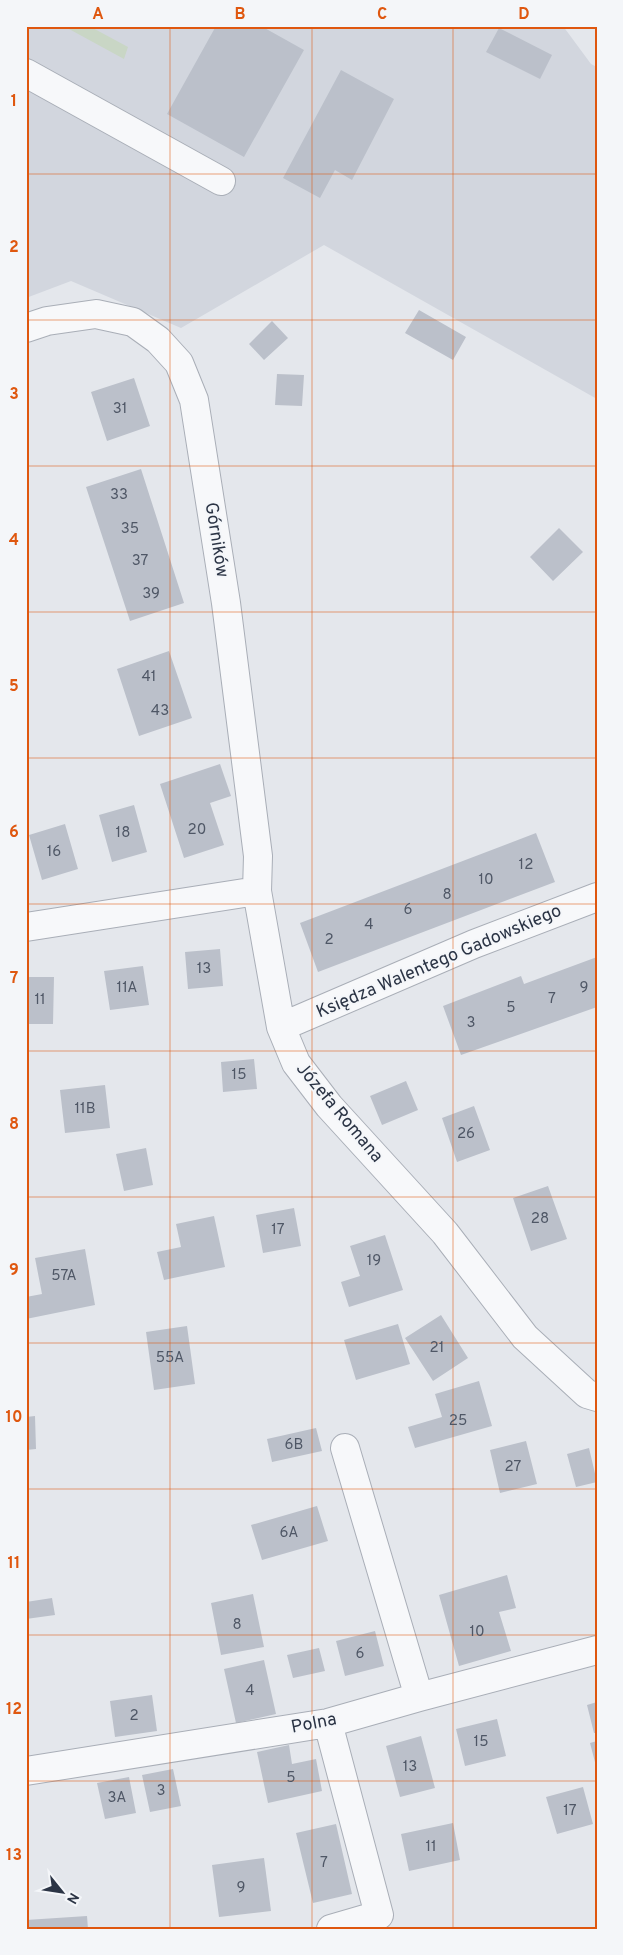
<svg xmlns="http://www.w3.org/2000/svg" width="623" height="1955" font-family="Overpass,sans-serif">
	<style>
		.built { fill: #d2d6de }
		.green { fill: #c9d6c5 }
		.building { fill: #bbc0ca }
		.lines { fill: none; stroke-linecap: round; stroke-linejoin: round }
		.minor-casing { stroke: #a9aeb7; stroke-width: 30 }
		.minor { stroke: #f7f8fa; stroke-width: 28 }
		.grid { fill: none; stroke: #df570f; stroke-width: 1; stroke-opacity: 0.55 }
		.labels { text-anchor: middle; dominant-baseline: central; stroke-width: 4; stroke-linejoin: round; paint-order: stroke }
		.number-label { font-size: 15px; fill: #4f5766 }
		.street-label { font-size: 18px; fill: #2b3445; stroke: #f4f6f9 }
		.neatline { fill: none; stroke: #df570f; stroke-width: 2 }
		.grid-label { font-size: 16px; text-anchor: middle; font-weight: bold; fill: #df570f }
	</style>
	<rect width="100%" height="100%" fill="#e4e7ec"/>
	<path class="built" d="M26,26h537l28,38 6,3v332l-273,-154 -143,83 -110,-47 -45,17z"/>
	<path class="green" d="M71,26h18l39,21 -4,12 -55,-30z"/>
	<path class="building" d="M216,26h45l43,24 -60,107 -77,-43z
		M499,28l53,27 -12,24 -54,-27z
		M341,70l53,29 -42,81 -17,-10 -15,28 -37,-20z
		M419,310l47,27 -13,23 -48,-27z
		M272,321l16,17 -24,22 -15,-16z
		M277,374l27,1 -2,31 -27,-1z
		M134,378l16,48 -43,15 -16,-49z
		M141,469l43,134 -54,18 -44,-134z
		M559,528l24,24 -30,29 -23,-24z
		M169,651l23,67 -53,18 -22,-67z
		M220,764l11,32 -21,7 14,42 -40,13 -24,-74z
		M134,805l13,47 -35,10 -13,-47z
		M65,824l13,45 -36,11 -13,-45z
		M536,833l19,49 -237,90 -18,-49z
		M220,949l3,37 -35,3 -3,-37z
		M597,957v50l-136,48 -18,-49 78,-30 3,8z
		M143,966l6,39 -39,5 -6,-39z
		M26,977h28l-1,47h-27z
		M254,1059l3,30 -34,3 -2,-30z
		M406,1081l12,29 -36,15 -12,-29z
		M105,1085l5,43 -45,5 -5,-43z
		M474,1106l16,44 -33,12 -15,-44z
		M146,1148l7,37 -29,6 -8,-37z
		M548,1186l19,53 -36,12 -18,-53z
		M294,1208l7,38 -38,7 -7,-38z
		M214,1216l11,51 -61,13 -7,-28 24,-5 -5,-23z
		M385,1235l18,55 -54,17 -8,-25 19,-6 -10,-30z
		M85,1249l10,56 -69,14v-22l16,-3 -7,-36z
		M441,1315l27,43 -35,23 -28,-43z
		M398,1324l12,40 -54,16 -12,-40z
		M187,1326l8,58 -41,6 -8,-58z
		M479,1381l13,45 -77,22 -7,-21 34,-10 -7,-23z
		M35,1416l1,33 -10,1v-33z
		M316,1428l6,23 -50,11 -5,-23z
		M526,1441l11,43 -37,9 -10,-43z
		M589,1448l8,34 -21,5 -9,-33z
		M317,1506l11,35 -66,19 -11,-35z
		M507,1575l9,33 -17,4 12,39 -52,15 -20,-71z
		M253,1594l11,53 -43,8 -10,-52z
		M52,1598l3,17 -29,4v-17z
		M375,1631l9,35 -39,10 -9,-35z
		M319,1648l6,23 -32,7 -6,-23z
		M264,1660l12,54 -40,9 -12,-54z
		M152,1695l5,36 -42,6 -5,-36z
		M597,1702v31h-3l-7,-28z
		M497,1719l9,37 -41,10 -9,-37z
		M421,1736l14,52 -35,9 -14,-51z
		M597,1741v25h-1l-6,-23z
		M289,1745l3,19 24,-5 6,32 -54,12 -11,-51z
		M173,1769l8,37 -31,6 -8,-37z
		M129,1777l7,36 -31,6 -8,-36z
		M583,1787l10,37 -36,10 -11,-37z
		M453,1823l7,37 -51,11 -8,-37z
		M336,1824l16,70 -39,9 -17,-70z
		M264,1858l7,53 -52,6 -7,-52z
		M87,1916l1,13h-62v-9z"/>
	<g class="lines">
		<defs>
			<path id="minor" d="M26,73l195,108
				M26,328l21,-7 49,-7 37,8 25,18 21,23 15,37 32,203 32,253 -1,35 24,136 15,36 33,43 116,127 80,104 62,57 10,3
				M26,927l231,-36
				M281,1027l193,-83 123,-47
				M345,1448l74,249
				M328,1723l51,192 -48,14
				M26,1771l302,-48 91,-26 178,-47"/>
		</defs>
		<use href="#minor" class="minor-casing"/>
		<use href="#minor" class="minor"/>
	</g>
	<path class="grid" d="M170,26v1903M312,26v1903M453,26v1903M26,174h571M26,320h571M26,466h571M26,612h571M26,758h571M26,904h571M26,1051h571M26,1197h571M26,1343h571M26,1489h571M26,1635h571M26,1781h571"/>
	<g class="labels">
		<g class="number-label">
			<text x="120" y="409">31</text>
			<text x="119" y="495">33</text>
			<text x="130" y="529">35</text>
			<text x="140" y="561">37</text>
			<text x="151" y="594">39</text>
			<text x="149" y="677">41</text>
			<text x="160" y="711">43</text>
			<text x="197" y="830">20</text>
			<text x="123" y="833">18</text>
			<text x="54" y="852">16</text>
			<text x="526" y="865">12</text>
			<text x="486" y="880">10</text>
			<text x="447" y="895">8</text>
			<text x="408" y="910">6</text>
			<text x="369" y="925">4</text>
			<text x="329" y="940">2</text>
			<text x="204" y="969">13</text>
			<text x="127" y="988">11A</text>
			<text x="584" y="988">9</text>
			<text x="552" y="999">7</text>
			<text x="40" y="1000">11</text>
			<text x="511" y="1008">5</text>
			<text x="471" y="1023">3</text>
			<text x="239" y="1075">15</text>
			<text x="85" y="1109">11B</text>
			<text x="466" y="1134">26</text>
			<text x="540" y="1219">28</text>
			<text x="278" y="1230">17</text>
			<text x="374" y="1261">19</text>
			<text x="64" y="1276">57A</text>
			<text x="437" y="1348">21</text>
			<text x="170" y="1358">55A</text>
			<text x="458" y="1421">25</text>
			<text x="294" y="1445">6B</text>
			<text x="513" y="1467">27</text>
			<text x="289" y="1533">6A</text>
			<text x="237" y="1625">8</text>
			<text x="477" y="1632">10</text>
			<text x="360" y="1654">6</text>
			<text x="250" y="1691">4</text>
			<text x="134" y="1716">2</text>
			<text x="481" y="1742">15</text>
			<text x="410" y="1767">13</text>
			<text x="291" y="1778">5</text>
			<text x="161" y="1791">3</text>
			<text x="117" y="1798">3A</text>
			<text x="570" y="1811">17</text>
			<text x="431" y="1847">11</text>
			<text x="324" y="1863">7</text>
			<text x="241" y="1888">9</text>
		</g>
		<g class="street-label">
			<text transform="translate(216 540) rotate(81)">Górników</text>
			<text transform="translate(439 962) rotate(-23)">Księdza Walentego Gadowskiego</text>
			<text transform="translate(339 1113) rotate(50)">Józefa Romana</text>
			<text transform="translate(314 1724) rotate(-11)">Polna</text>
		</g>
	</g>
	<rect width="623" height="1955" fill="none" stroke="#f4f6f9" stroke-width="55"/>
	<g transform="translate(62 1892) rotate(120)" stroke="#f4f6f9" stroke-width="4" paint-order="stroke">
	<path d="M0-4L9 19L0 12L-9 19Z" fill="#2b3445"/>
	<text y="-8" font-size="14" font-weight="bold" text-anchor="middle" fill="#2b3445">N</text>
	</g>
	<rect x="28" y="28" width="568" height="1900" class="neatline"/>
	<g class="grid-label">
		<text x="98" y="19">A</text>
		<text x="240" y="19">B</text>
		<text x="382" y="19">C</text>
		<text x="524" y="19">D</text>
		<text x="14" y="106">1</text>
		<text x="14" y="252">2</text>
		<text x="14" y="399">3</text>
		<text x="14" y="545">4</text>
		<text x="14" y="691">5</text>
		<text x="14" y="837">6</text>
		<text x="14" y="983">7</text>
		<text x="14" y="1129">8</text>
		<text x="14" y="1275">9</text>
		<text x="14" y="1422">10</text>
		<text x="14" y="1568">11</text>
		<text x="14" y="1714">12</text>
		<text x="14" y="1860">13</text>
	</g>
</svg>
